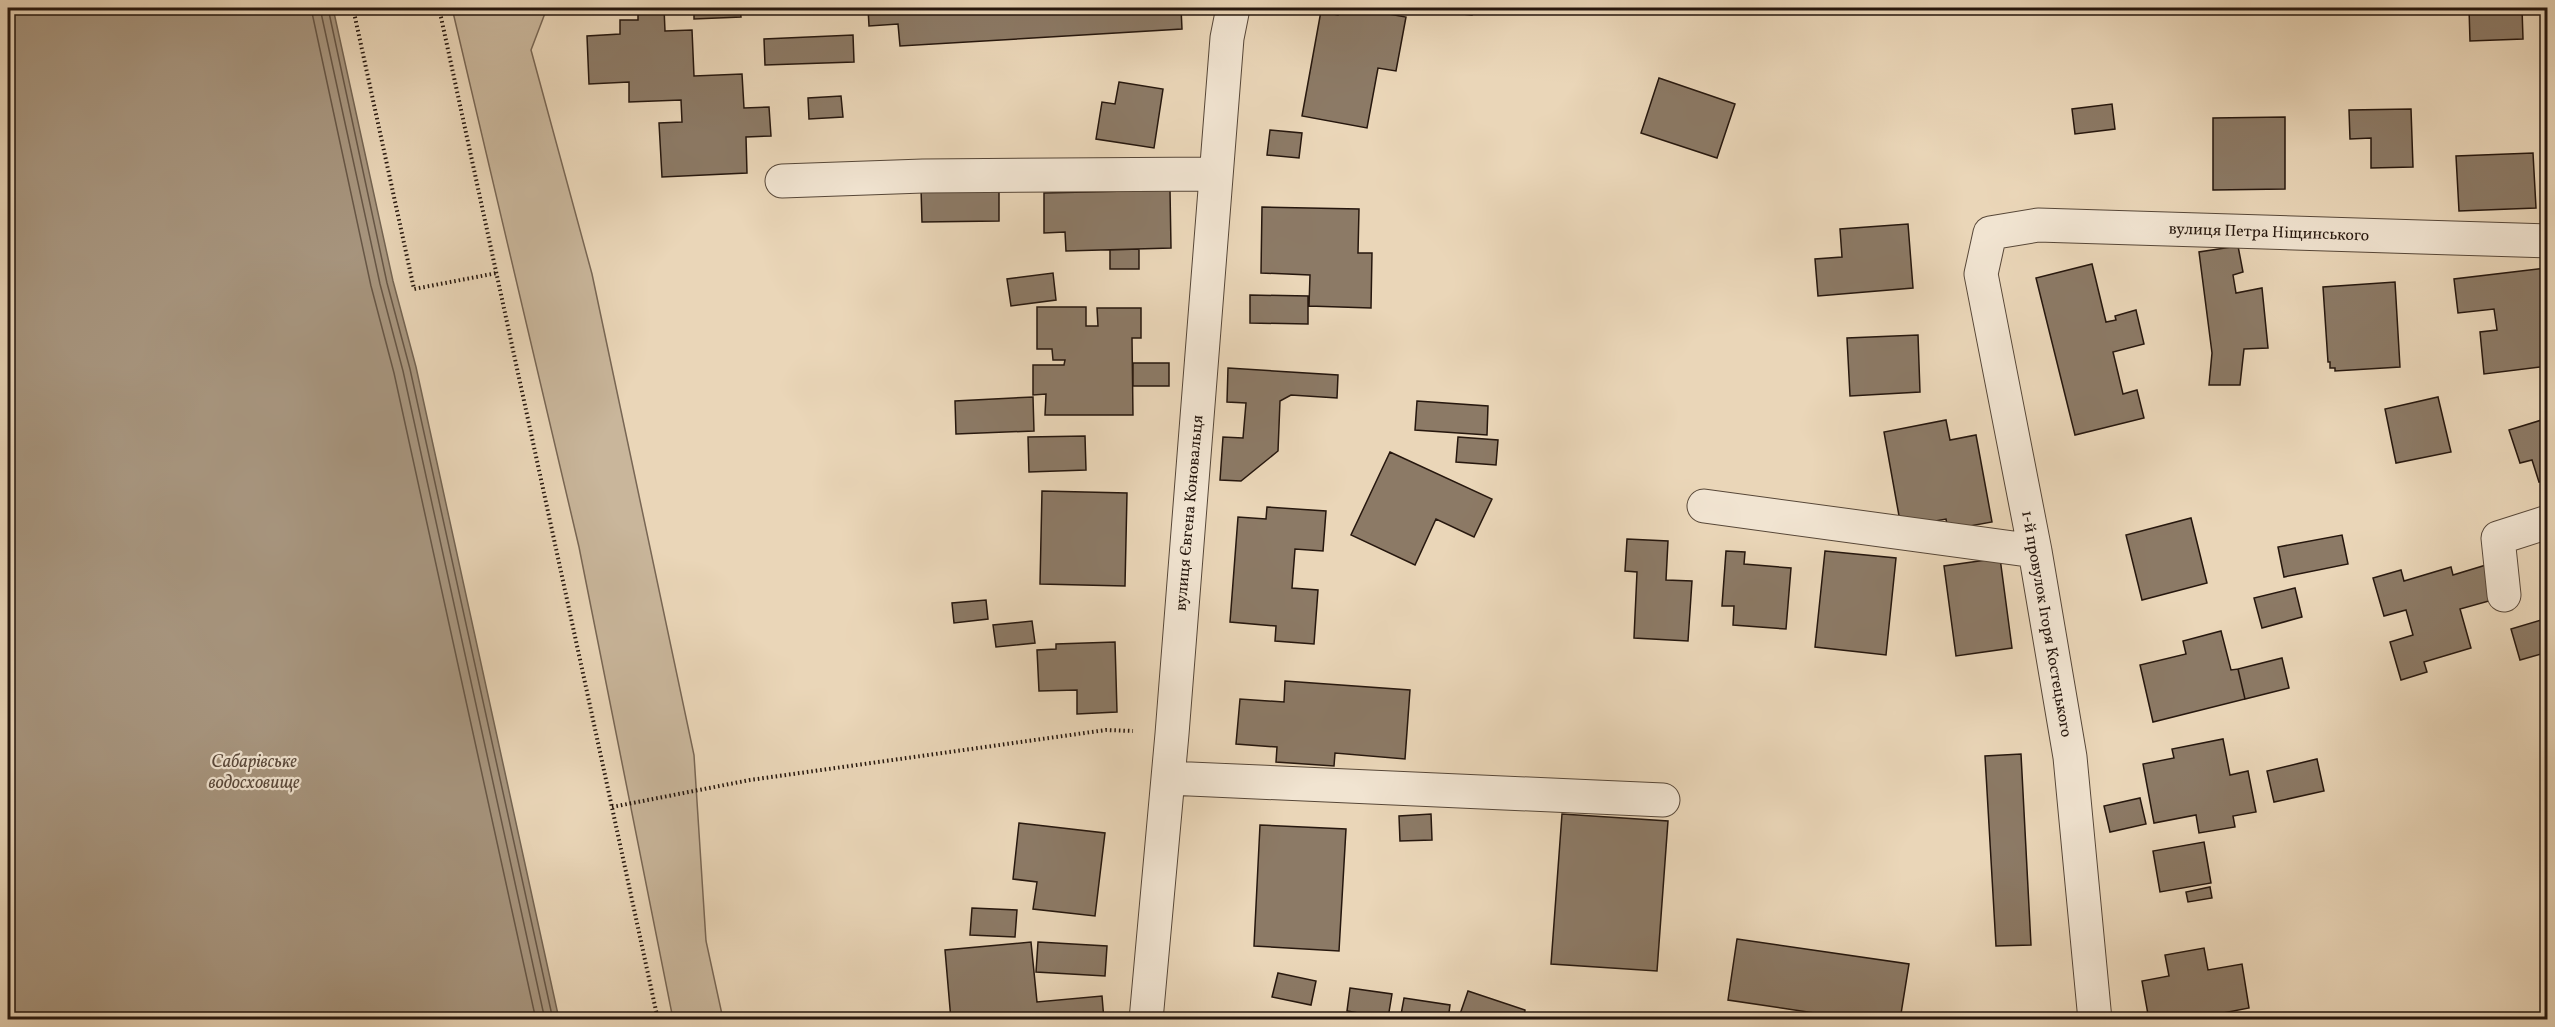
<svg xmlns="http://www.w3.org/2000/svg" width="2555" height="1027" font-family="Vollkorn,serif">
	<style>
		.green { fill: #c9b69b; stroke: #786654; stroke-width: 1.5 }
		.water { fill: #a7957e; stroke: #736351; stroke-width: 1.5 }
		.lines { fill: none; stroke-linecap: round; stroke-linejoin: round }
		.shore { stroke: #665646; stroke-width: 1.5 }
		.building { fill: #8c7a66; stroke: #26170e; stroke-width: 1.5 }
		.minor-casing { stroke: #574738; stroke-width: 35 }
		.path { stroke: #26170e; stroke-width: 4; stroke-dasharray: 1.5 3; stroke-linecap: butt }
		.minor { stroke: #f1e4d1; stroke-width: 33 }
		.labels { text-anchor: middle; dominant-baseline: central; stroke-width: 4.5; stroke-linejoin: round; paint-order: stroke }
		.street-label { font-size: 16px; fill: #26170e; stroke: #f1e4d1 }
		.water-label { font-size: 18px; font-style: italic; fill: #5a493b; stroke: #f1e4d1 }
	</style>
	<rect width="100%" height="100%" fill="#ead6b8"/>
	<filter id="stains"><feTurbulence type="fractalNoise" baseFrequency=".00333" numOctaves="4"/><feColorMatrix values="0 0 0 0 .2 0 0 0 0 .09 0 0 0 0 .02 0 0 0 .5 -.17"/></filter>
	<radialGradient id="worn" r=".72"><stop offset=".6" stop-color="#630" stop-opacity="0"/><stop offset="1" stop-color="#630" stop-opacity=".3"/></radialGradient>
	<path class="green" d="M452,8h95l-16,42 61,224 102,481 12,186 17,78h-50l-94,-472z"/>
	<path class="water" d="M8,8h325l60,273 23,86 143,652h-551z"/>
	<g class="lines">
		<path class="shore" d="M311,8l60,278 23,87 142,647
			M320,8l60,276 23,87 142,649
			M328,8l59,275 23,86 143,651"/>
	</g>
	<path class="building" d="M638,8h26l1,23 27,-1 2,46 48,-2 2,34 25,-1 2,29 -25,1 1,36 -85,4 -3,-54 23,-1 -1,-22 -52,2v-20l-40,2 -2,-48 33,-2v-14h18z
		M694,8h46l1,9 -47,2z
		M868,8h313l1,21 -282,17 -2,-22 -29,2z
		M1340,8h14l52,9 -10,54 -18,-3 -11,60 -65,-12 19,-105 17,4z
		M1441,8h32l-1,7 -32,-3z
		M2469,8h53l1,31 -53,2z
		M853,35l1,27 -89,3 -1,-26z
		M1659,78l76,26 -18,54 -76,-25z
		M1119,82l44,7 -9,59 -58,-9 6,-37 13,2z
		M841,96l2,21 -34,2 -1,-21z
		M2112,104l3,25 -40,5 -3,-25z
		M2411,109l2,58 -42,1v-30l-21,1 -1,-29z
		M2285,117v72l-72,1v-72z
		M1270,130l32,3 -3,25 -32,-3z
		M2533,153l3,55 -77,3 -3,-55z
		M999,187v34l-77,1 -1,-34z
		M1170,190l1,58 -105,3 -1,-19 -21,1v-40z
		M1262,207l97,2 -1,44h14l-1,55 -62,-2 1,-31 -49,-2z
		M1908,224l5,64 -95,8 -3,-37 27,-2 -2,-28z
		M2238,246l5,26 -10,3 3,18 26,-5 6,60 -24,1 -4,36h-31l3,-32 -13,-101z
		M1139,249v20h-29v-19z
		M2092,264l14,58 10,-2 -1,-4 21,-6 8,34 -31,8 10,42 14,-4 7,28 -69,17 -39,-157z
		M2547,268l1,98 -64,8 -4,-42 17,-2 -3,-21 -36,4 -4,-34z
		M1053,273l3,27 -45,6 -4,-27z
		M2395,282l5,85 -65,4v-3h-5v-6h-2l-5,-75z
		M1250,295l58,1v28l-58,-1z
		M1037,307h49v19h12l-1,-18h44v30h-9l1,77h-88l1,-21 -13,1v-30h31l1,-5h-12l-1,-11h-15z
		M1918,335l2,57 -70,4 -3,-58z
		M1133,363h36v23h-36z
		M1228,368l110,7 -1,23 -46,-3 -11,6 -2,50 -37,30 -21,-1 3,-43 20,1 3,-35 -19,-1z
		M1033,397l1,34 -78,3 -1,-33z
		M2438,397l13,55 -55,11 -11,-54z
		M1417,401l71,5 -1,29 -72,-5z
		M2548,418v62l-9,2 -7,-22 -12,3 -11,-33z
		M1946,420l4,20 26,-5 16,87 -44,8 -2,-11 -45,8 -17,-95z
		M1085,436l1,34 -57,2 -1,-35z
		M1458,437l40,3 -2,25 -40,-3z
		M1390,452l102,47 -18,38 -38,-18 -21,46 -64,-30z
		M1042,491l85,2 -2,93 -85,-2z
		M1267,507l59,4 -3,40 -28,-2 -3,39 26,2 -4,54 -39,-3 1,-15 -46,-4 8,-105 28,2z
		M2191,518l16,65 -65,17 -16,-65z
		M2342,535l6,29 -64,13 -6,-30z
		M1627,539l41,2 -2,39 26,1 -4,60 -54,-3 3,-66 -12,-1z
		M1726,551l19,1 -1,12 47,4 -5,61 -53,-4 1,-19h-12z
		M1825,551l71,7 -10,97 -71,-8z
		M2000,558l12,90 -56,8 -12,-90z
		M2486,565l10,34 -36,10 11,39 -47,14 3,10 -26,8 -11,-38 23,-7 -7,-25 -22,6 -11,-38 28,-8 3,11 47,-14 2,8z
		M2295,588l7,29 -40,11 -8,-30z
		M986,600l2,19 -34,4 -2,-20z
		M2548,618v34l-28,8 -9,-31z
		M1032,621l3,22 -39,4 -3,-22z
		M2221,631l10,39 7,-1 7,30 -92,23 -13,-57 46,-11 -3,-13z
		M1115,642l2,70 -40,2v-24l-38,1 -2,-41 19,-1v-5z
		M2282,658l7,30 -44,11 -7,-30z
		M1285,681l125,9 -5,69 -70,-6 -1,13 -58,-4 1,-15 -41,-3 4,-45 44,3z
		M2223,739l7,36 18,-4 8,41 -23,4 2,11 -36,6 -3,-18 -42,8 -11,-59 31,-6 -2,-9z
		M2021,754l10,191 -35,1 -11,-190z
		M2317,759l7,32 -50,11 -7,-31z
		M2140,798l6,26 -36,8 -6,-26z
		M1431,814l1,26 -32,1 -1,-25z
		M1562,814l106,7 -11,150 -106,-7z
		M1019,823l86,10 -10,83 -62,-7 4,-27 -24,-3z
		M1260,825l86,4 -7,122 -85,-5z
		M2204,842l7,41 -51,9 -7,-41z
		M2210,887l2,11 -24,4 -2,-10z
		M972,908l45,2 -2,27 -45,-2z
		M1737,939l172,25 -9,56h-39l-133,-20z
		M1031,942l6,60 65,-6 2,24h-153l-6,-70z
		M1038,942l69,4 -2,30 -69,-4z
		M2204,948l4,22 34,-6 7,44 -62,12h-38l-7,-39 27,-5 -4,-21z
		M1278,973l38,8 -5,24 -39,-8z
		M1350,988l42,6 -4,24 -41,-7z
		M1468,991l57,19 -1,7 7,3h-73z
		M1404,998l46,7 -2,15h-48z"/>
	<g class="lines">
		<defs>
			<path id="minor" d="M782,181l141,-5 293,-2
				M1704,506l331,45
				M2504,595l-6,-57 50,-16
				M1168,778l495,22
				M1146,1020l26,-286 55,-696 6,-30
				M2095,1020l-25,-263 -35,-206 -54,-277 9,-41 48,-8 510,16"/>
		</defs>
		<use href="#minor" class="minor-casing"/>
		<path class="path" d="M353,8l61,281 83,-16
			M439,8l219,1012
			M612,807l138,-27 356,-50 27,1"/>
		<use href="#minor" class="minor"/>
	</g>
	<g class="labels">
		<g class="street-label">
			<text transform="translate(2269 233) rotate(2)">вулиця Петра Ніщинського</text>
			<text transform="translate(1190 513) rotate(-85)">вулиця Євгена Коновальця</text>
			<text transform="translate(2046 624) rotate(80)">1-й провулок Ігоря Костецького</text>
		</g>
		<g class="water-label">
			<text x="254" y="762">Сабарівське<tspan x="254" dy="21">водосховище</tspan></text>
		</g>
	</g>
	<rect width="2555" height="1027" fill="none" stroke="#ead6b8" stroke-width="30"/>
	<rect x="9" y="9" width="2537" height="1009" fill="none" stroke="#26170e" stroke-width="3"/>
	<rect x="15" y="15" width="2525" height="997" fill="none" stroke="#26170e" stroke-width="1.5"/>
	<rect width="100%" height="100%" filter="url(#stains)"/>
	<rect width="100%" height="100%" fill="url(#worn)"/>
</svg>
